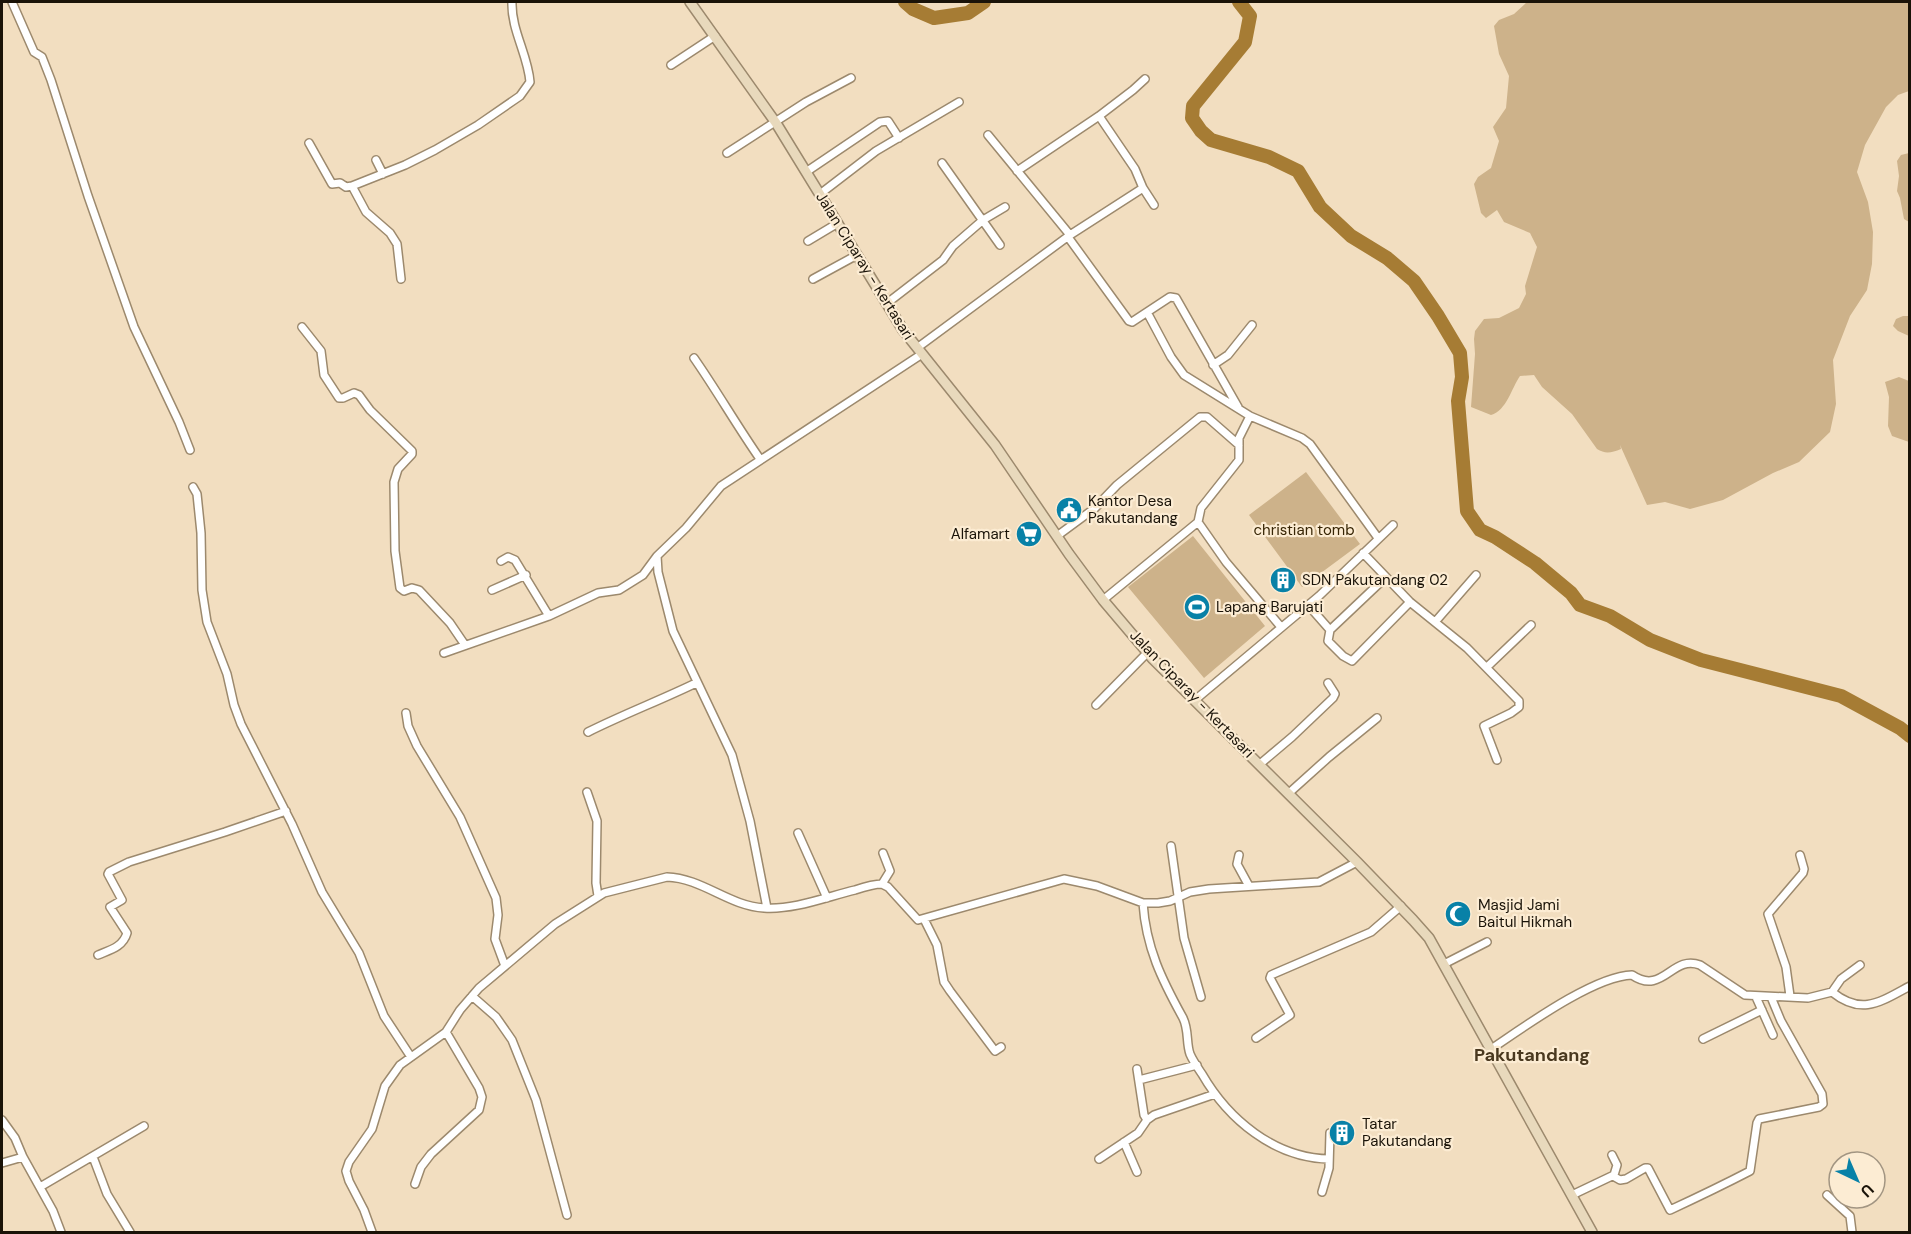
<svg xmlns="http://www.w3.org/2000/svg" width="1911" height="1234" font-family="'DM Sans',sans-serif">
	<style>
		.green { fill: #cdb28a }
		.lines { fill: none; stroke-linecap: round; stroke-linejoin: round }
		.river { stroke: #a67c34; stroke-width: 14 }
		.minor-casing { stroke: #9c896d; stroke-width: 10 }
		.secondary-casing { stroke: #9c896d; stroke-width: 12 }
		.minor { stroke: #fff; stroke-width: 7 }
		.secondary { stroke: #e8d9bc; stroke-width: 9 }
		.labels { text-anchor: middle; dominant-baseline: central; stroke-width: 4.5; stroke-linejoin: round; paint-order: stroke }
		.street-label { font-size: 15px; fill: #1a1308; stroke: #fcecd3 }
		.poi-label { font-size: 15px; fill: #1a1308; stroke: #fcecd3; text-anchor: start }
		.park-label { font-size: 15px; fill: #372505; stroke: #fcecd3 }
		.quarter-label { font-size: 18px; font-weight: bold; fill: #4a3920; stroke: #fcecd3 }
	</style>
	<rect width="100%" height="100%" fill="#f2dec0"/>
	<path class="green" d="M1527,2h382v89l-11,4 -12,12 -21,38 -8,27 11,30 5,30 -1,32 -5,26 -17,26 -17,44 3,44 -6,28 -31,30 -26,11 -50,27 -33,9 -25,-7 -18,3 -27,-60 1,4c-10,4 -16,5 -24,0l-25,-35 -30,-27 -8,-12 -14,1c-9,13 -13,34 -29,39l-20,-8 4,-53 -1,-15 1,-8 9,-12 15,-1 20,-10 7,-14 -1,-8 12,-39 -7,-14 -26,-11 -7,-12 -11,8 -5,-5 -7,-29 4,-7 13,-9 8,-27 -6,-14 13,-19 3,-32 -10,-22 -5,-28 5,-6 15,-6z
		M1909,153h1l-1,69 -5,-3 -4,-21 -3,-7 2,-15 -2,-15 4,-6z
		M1903,316h6v20l-11,-5 -5,-5 3,-7z
		M1899,377l10,4v61l-17,-6 -4,-10 1,-29 -4,-15z
		M1306,472l54,72 -58,43 -53,-72z
		M1193,536l72,90 -61,52 -76,-91z"/>
	<g class="lines">
		<path class="river" d="M905,2l8,7 21,9 34,-5 16,-11
			M1239,2l11,14 -5,26 -52,64 -1,12 9,13 10,9 58,17 29,14 22,36 31,29 36,22 27,23 24,35 22,37 2,24 -4,24 9,110 13,19 15,7 40,26 36,30 9,12 30,11 40,24 51,20 140,36 59,32 10,8"/>
		<defs>
			<path id="minor" d="M12,2l22,50 8,5 9,23 37,116 46,131 45,95 11,28
				M671,65l44,-29
				M1145,79l-12,11 -34,26 36,53 8,19 11,17
				M988,135l82,100
				M309,143l23,41 8,-1 6,4 6,-1 53,-21 30,-15 43,-25 42,-29 10,-14c-2,-27 -19,-52 -18,-80
				M727,153l79,-51 45,-24
				M376,160l7,14
				M942,163l58,82
				M1017,171l82,-55
				M806,172l74,-50 8,-1 11,17
				M352,186l14,26 24,21 7,11 4,35
				M820,194l56,-43 83,-49
				M1068,237l61,84 3,1 38,-25 6,1 62,109
				M808,241l30,-18
				M813,279l44,-24
				M886,304l57,-44 10,-14 30,-26 22,-13
				M1148,314l23,43 13,18 66,41 52,22 8,6 68,94
				M302,327l19,24 3,24 15,23h4l11,-5 5,2 11,15 42,41v3l-14,15 -4,13 1,69 5,37 4,3 8,-3 7,2 31,33 15,22
				M917,348l153,-113 73,-47
				M694,358c23,33 43,68 66,101
				M1213,365l15,-10 24,-30
				M1250,416l-11,22v22l-38,48 -3,14 28,40 55,65
				M193,487l4,7 4,39 1,57 5,32 20,52 7,31 7,19 51,100 30,68 37,61 25,63 27,41
				M1057,536l38,-28 22,-23 83,-68h7l32,28
				M1363,553l47,49 57,46 52,53v6l-8,6 -27,13 13,34
				M501,561l7,-4 7,3 34,56
				M492,590l34,-15
				M1103,600l95,-78
				M1308,605l22,25 56,-53
				M1435,622l41,-47
				M1330,630l-2,11 15,15 9,5 58,-59
				M444,653l105,-37 49,-23 21,-3 24,-15 14,-19
				M1487,667l44,-42
				M1195,700l124,-104 74,-71
				M1096,705l52,-53
				M406,713l2,13 9,20 43,71 36,81 2,17 -3,24 10,27
				M588,732c36,-18 73,-32 108,-49
				M1260,764l32,-27 41,-39 2,-4 -7,-11
				M587,792l10,29 -1,62 2,13
				M1289,793l40,-36 48,-39
				M798,833l29,65
				M1171,846l13,92 17,59
				M1239,855l-2,9 12,22
				M882,884l8,-13 -7,-18
				M1143,903c3,45 19,77 40,115 6,12 3,25 7,36 3,7 8,14 12,20 26,45 72,84 127,85
				M767,908l-17,-87 -18,-66 -59,-124 -15,-59 -1,-16 29,-28 35,-42 201,-132
				M924,919l13,26 7,37 6,9 45,60 6,-4
				M98,955c12,-5 25,-8 29,-22l-17,-26 12,-7 -14,-26 1,-2 20,-10 96,-30 61,-21
				M1444,964l43,-22
				M1832,992c30,24 48,10 78,-6
				M472,996l24,21 16,23 24,60 31,115
				M1790,996l-4,-29 -18,-53 35,-41 1,-4 -4,-14
				M1756,997l17,38
				M1256,1038l34,-23 -20,-37 1,-3 100,-43 30,-26
				M1703,1039l59,-29
				M1491,1049c33,-22 103,-73 141,-74 31,21 40,-21 68,-10l45,30 63,3 24,-6 9,-13 19,-14
				M1137,1069l7,46 3,5
				M1139,1080l58,-15
				M2,1120l13,18 8,19 30,54 8,21
				M1124,1142l13,30
				M93,1157l14,37 23,38
				M1099,1159l39,-26 9,-13 7,-5 61,-21
				M2,1163l21,-6
				M1613,1176l7,4 6,-1 19,-11h3l22,42c28,-13 53,-25 80,-39l7,-48 2,-4 60,-12 4,-3 -1,-10 -41,-73 -10,-24
				M415,1184l6,-17 10,-13 48,-44 3,-13 -3,-9 -33,-56
				M40,1187l104,-61
				M1322,1192l7,-24 1,-35
				M1572,1195l42,-20 3,-10 -5,-10
				M1827,1195l23,21 2,16
				M372,1232l-8,-22 -15,-29 -3,-10 3,-9 23,-33 13,-43 15,-21 46,-33 14,-22 19,-22 76,-64 49,-31 63,-16c35,1 62,29 97,31 30,2 62,-11 91,-18 9,-3 18,-6 27,-6l6,3 30,33 146,-41 33,7 46,17h15l12,-2 20,-9 19,-3 110,-7 38,-20"/>
			<path id="secondary" d="M690,2l86,121 127,207 92,115 74,109 34,46 50,59 204,203 56,58 16,18 163,294"/>
		</defs>
		<use href="#minor" class="minor-casing"/>
		<use href="#secondary" class="secondary-casing"/>
		<use href="#minor" class="minor"/>
		<use href="#secondary" class="secondary"/>
	</g>
	<defs>
		<symbol id="civic-disc" viewBox="-11 -11 22 22"><circle r="9.5" fill="#0881a7" stroke="#fcecd3"/><path d="M-.6-6.5H3V-4.5H.6V-3L4-1V1h2V6H-6V1h2V-1L-.6-3ZM-1.2 2.5V6h2.4V2.5Z" fill="#fff"/></symbol>
		<symbol id="supermarket-disc" viewBox="-11 -11 22 22"><circle r="9.5" fill="#0881a7" stroke="#fcecd3"/><path d="M-6-5.5h2.5l.6 2H6L4.5 2H-2.5L-4.4-4H-6ZM-1.5 3.2a1.3 1.3 0 1 0 .1 0ZM3 3.2a1.3 1.3 0 1 0 .1 0Z" fill="#fff"/></symbol>
		<symbol id="building-disc" viewBox="-11 -11 22 22"><circle r="9.5" fill="#0881a7" stroke="#fcecd3"/><path d="M-4-6H4V6H1V3H-1V6H-4ZM-2.5-4.3h1.7v1.8h-1.7ZM.8-4.3h1.7v1.8H.8ZM-2.5-1h1.7V.8h-1.7ZM.8-1h1.7V.8H.8Z" fill="#fff"/></symbol>
		<symbol id="stadium-disc" viewBox="-11 -11 22 22"><circle r="9.5" fill="#0881a7" stroke="#fcecd3"/><path d="M0-5a6.5 5 0 1 0 0 10a6.5 5 0 1 0 0-10ZM-3.5-1.8h7v3.6h-7Z" fill="#fff"/></symbol>
		<symbol id="mosque-disc" viewBox="-11 -11 22 22"><circle r="9.5" fill="#0881a7" stroke="#fcecd3"/><path d="M3.5-4.9A6 6 0 1 0 3.5 4.9A5 5 0 1 1 3.5-4.9Z" fill="#fff"/></symbol>
	</defs>
	<g fill-rule="evenodd">
		<use href="#civic-disc" x="1054" y="495" width="30" height="30"/>
		<use href="#supermarket-disc" x="1014" y="519" width="30" height="30"/>
		<use href="#building-disc" x="1268" y="565" width="30" height="30"/>
		<use href="#stadium-disc" x="1182" y="592" width="30" height="30"/>
		<use href="#mosque-disc" x="1443" y="899" width="30" height="30"/>
		<use href="#building-disc" x="1327" y="1118" width="30" height="30"/>
	</g>
	<g class="labels">
		<g class="street-label">
			<text transform="translate(865 266) rotate(58)">Jalan Ciparay - Kertasari</text>
			<text transform="translate(1192 694) rotate(46)">Jalan Ciparay - Kertasari</text>
		</g>
		<g class="poi-label">
			<text x="1088" y="501">Kantor Desa<tspan x="1088" dy="17">Pakutandang</tspan></text>
			<text x="1010" y="534" text-anchor="end">Alfamart</text>
			<text x="1302" y="580">SDN Pakutandang 02</text>
			<text x="1216" y="607">Lapang Barujati</text>
			<text x="1478" y="905">Masjid Jami<tspan x="1478" dy="17">Baitul Hikmah</tspan></text>
			<text x="1362" y="1124">Tatar<tspan x="1362" dy="17">Pakutandang</tspan></text>
		</g>
		<g class="park-label">
			<text x="1304" y="530">christian tomb</text>
		</g>
		<g class="quarter-label">
			<text x="1532" y="1055">Pakutandang</text>
		</g>
	</g>
	<rect width="1911" height="1234" fill="none" stroke="#1a1308" stroke-width="6"/>
	<g transform="translate(1857 1180) rotate(136)"><circle r="28" fill="#fcecd3" stroke="#a29582" stroke-width="1.5"/>
	<path d="M0-4.5L10 22L0 15L-10 22Z" fill="#0881a7"/>
	<text y="-9" font-size="16" font-weight="bold" text-anchor="middle" fill="#1a1308">U</text>
	</g>
</svg>
